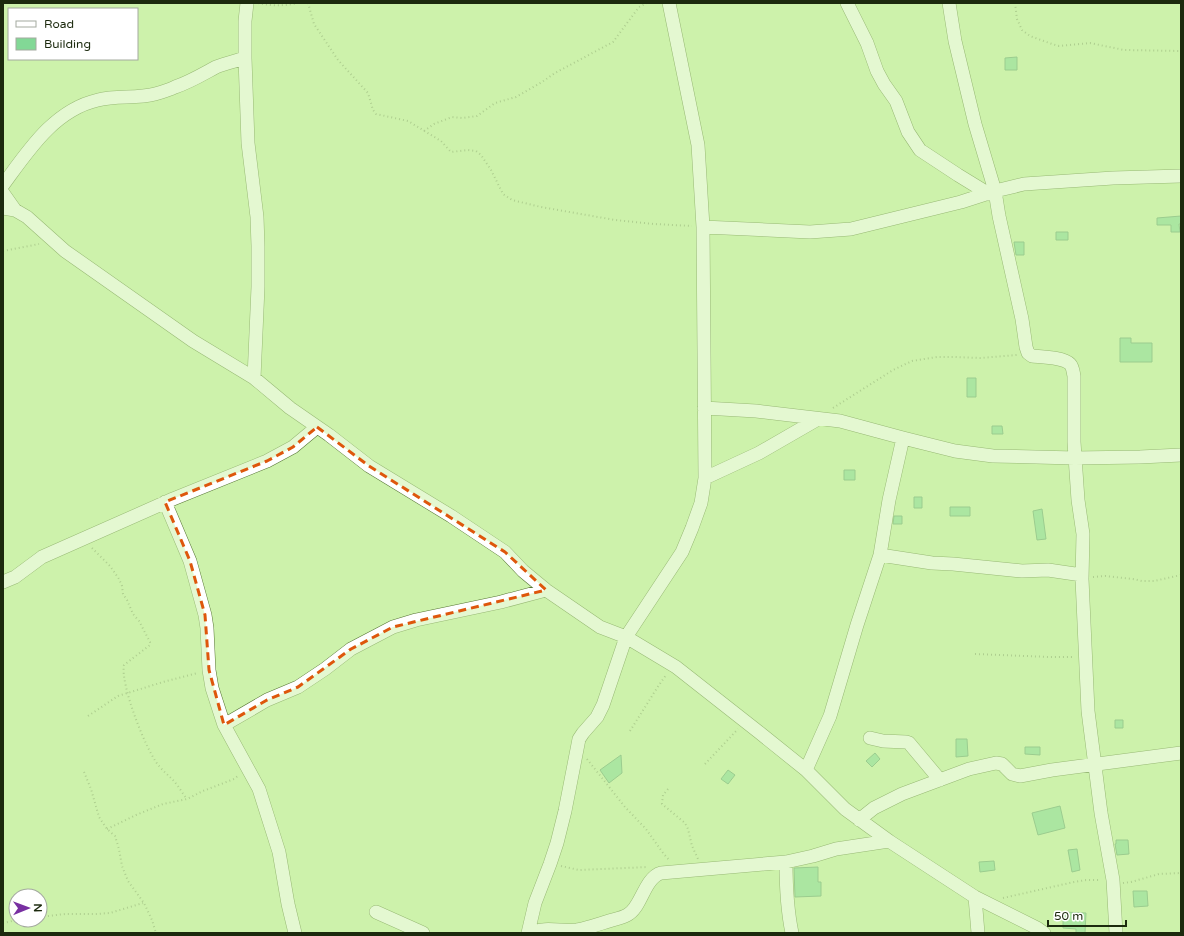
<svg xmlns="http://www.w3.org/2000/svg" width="1184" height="936" font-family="'Varela Round',sans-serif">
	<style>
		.building { fill: #82d896; stroke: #5d9e6c }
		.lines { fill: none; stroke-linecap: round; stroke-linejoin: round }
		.minor-casing { stroke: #567533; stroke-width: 14 }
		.path { stroke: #87a36d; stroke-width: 2; stroke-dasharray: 1 3; stroke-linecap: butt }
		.minor { stroke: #fff; stroke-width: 13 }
		.marked { fill: none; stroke: #de570c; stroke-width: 3; stroke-dasharray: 8 5; stroke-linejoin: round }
	</style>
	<rect width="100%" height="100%" fill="#cdf2ab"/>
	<path class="building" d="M1017,57v13h-12v-12z
		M1181,216v8h-2l1,8h-9v-7h-14v-7z
		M1056,232h12v8h-12z
		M1014,242h10v13h-8z
		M1120,338h11v5h21v19h-32z
		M967,378h9v19h-9z
		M992,426h10l1,8h-11z
		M844,470h11v10h-11z
		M914,497h8v11h-8z
		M950,507h20v9h-20z
		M1042,509l4,30 -9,1 -4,-29z
		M894,516h8v8h-9z
		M1115,720h8v8h-8z
		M956,739h11l1,17 -12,1z
		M1025,747h15v8l-15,-1z
		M875,753l5,6 -8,8 -6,-6z
		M621,755l1,18 -13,10 -9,-13z
		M728,770l7,5 -7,9 -7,-5z
		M1060,806l5,22 -27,7 -6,-22z
		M1116,840h12l1,14 -12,1 -2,-11h1z
		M1077,849l3,21 -8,2 -4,-22z
		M994,861l1,9 -15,2 -1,-10z
		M818,867v15h3v14l-26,1 -1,-29z
		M1133,891h14l1,15 -14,1z
		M1063,912l23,1 -1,20h-9v-4l-13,-1z"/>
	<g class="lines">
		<defs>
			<path id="minor" d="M247,3l-2,18v37l3,85 9,74 1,29v41l-4,91
				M847,3l20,40 10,28 7,13 12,17 12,31 12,18 38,25 31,19
				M949,3l6,38 20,83 20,67 4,25 23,103 4,28 2,6 4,3c10,1 31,1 38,8 3,3 3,8 4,12v66l4,58 5,34 -1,45 6,132 13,102 12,67 3,53
				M3,185c25,-34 51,-75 95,-85 19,-5 38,-1 57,-6 7,-2 14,-4 20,-7 15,-5 28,-13 41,-20 10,-4 20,-6 29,-9
				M3,193l12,17
				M3,208l12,2 12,7 38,34 128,90 61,37 36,30 39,27 40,31 82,50 54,36 18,19 23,19 54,37 26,10 50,30 84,66 46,37 39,39 44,32 86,56 62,31 7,5
				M703,227l107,5 41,-3 110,-27 34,-11 29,-7 89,-6 68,-2
				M704,408l52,3 84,10 63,17 52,13 38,5 82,2 65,-1 41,-2
				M705,478l54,-25 59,-34
				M165,502l25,59 15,54 2,13 2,42 3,18 12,37 35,64 20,63 9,52 7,29
				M880,555l52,8 21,1 69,7 26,-1 34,5
				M3,582l12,-5 27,-20 131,-58 94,-38 26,-14 24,-20
				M224,725l43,-25 31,-13 27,-18 26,-20 42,-22 23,-7 85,-18 45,-12
				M870,738l13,3 23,1 3,1 31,37
				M806,770l24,-54 27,-91 23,-70 9,-55 14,-62
				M859,820l15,-12 28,-14 67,-25 27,-6 6,1 10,10 8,2 32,-6 129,-17
				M786,862c0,24 1,47 6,71
				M975,897l3,36
				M376,912l47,21
				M528,933l7,-30 15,-39 7,-21 8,-32 14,-72 4,-6 14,-16 6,-12 23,-68 56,-85 10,-24 9,-25 4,-25 -2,-251 -5,-82 -29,-142
				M531,933c14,-7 31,-1 46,-3 11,-2 22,-6 32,-9 6,-2 13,-3 18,-6 14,-6 17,-37 34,-42l125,-11 27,-6 23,-7 53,-8"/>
		</defs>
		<use href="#minor" class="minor-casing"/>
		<path class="path" d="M258,3c14,3 26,3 40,0
			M308,3l6,21 24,36 30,33 5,17 3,4 32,7 33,20 10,11 17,-2 8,1 5,4 10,15 12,24 9,6 29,7 74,13 39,4 38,2
			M1015,3l2,16 5,11 8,6 22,8 7,2 31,-3 34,7 57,1
			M424,131l10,-7 18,-7 10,1 15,-2 18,-13 21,-6 26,-15 13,-9 58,-31 26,-35 8,-4h11
			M3,251l36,-7
			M833,408l60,-38 19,-9 25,-4h18l25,1 37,-3
			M92,548l18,18 9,13 3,7 1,8 4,6 6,14 6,7 11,21v3l-26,20c-4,19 22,86 35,101 4,5 9,9 13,13 6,6 10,14 15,20
			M1093,577l12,-1 28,3 9,2h12l27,-6
			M975,654l75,3h24
			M88,716l30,-20 45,-14 35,-9
			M630,731l27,-43 9,-13
			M587,759l38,48 21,22 17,24 7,8
			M705,764l33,-35
			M84,772l7,17 8,28 8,12 8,7 4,13 3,17 6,15 16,22 8,17 4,13
			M668,789l-5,6 -1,9 23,19 3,6 4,17 6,13
			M107,829l29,-14 27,-11 24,-5 16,-8 31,-12 5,-4
			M561,866l18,4 69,-3
			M1123,883l8,-1 28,-8 22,-1
			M1003,898l71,-16 12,-2h15
			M40,917l25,-3h31l14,-1 33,-10
			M3,923l14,-3"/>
		<use href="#minor" class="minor"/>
	</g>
	<path d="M0 0H1184V936H0ZM317,427l52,39 136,86 41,38 -153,37 -42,22 -53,38 -31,13 -43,25 -15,-55 -4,-55 -15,-54 -25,-59 102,-41 26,-14z" fill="#cdf2ab" fill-opacity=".55" fill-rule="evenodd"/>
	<path class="marked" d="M317,427l52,39 136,86 41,38 -153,37 -42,22 -53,38 -31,13 -43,25 -15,-55 -4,-55 -15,-54 -25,-59 102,-41 26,-14z"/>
	<rect width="1184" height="936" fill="none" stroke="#1c2a0e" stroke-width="8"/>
	<rect x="8" y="8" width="130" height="52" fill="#ffffff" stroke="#a4aa9f"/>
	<rect x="16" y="21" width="20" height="6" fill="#ffffff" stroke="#a4aa9f"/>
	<text x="44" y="28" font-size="12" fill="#1c2a0e">Road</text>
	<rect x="16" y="38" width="20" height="12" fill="#82d896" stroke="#a4aa9f"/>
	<text x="44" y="48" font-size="12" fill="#1c2a0e">Building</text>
	<g transform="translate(28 908) rotate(89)"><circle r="19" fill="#ffffff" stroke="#a4aa9f"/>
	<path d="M0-3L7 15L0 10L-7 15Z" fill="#782fa1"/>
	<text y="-6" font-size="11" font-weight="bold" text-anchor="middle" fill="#1c2a0e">N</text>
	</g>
	<path d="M1048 920v6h78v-6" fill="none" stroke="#1c2a0e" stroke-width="2"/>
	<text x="1054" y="920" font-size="12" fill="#1c2a0e" stroke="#ffffff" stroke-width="3" paint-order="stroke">50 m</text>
</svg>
